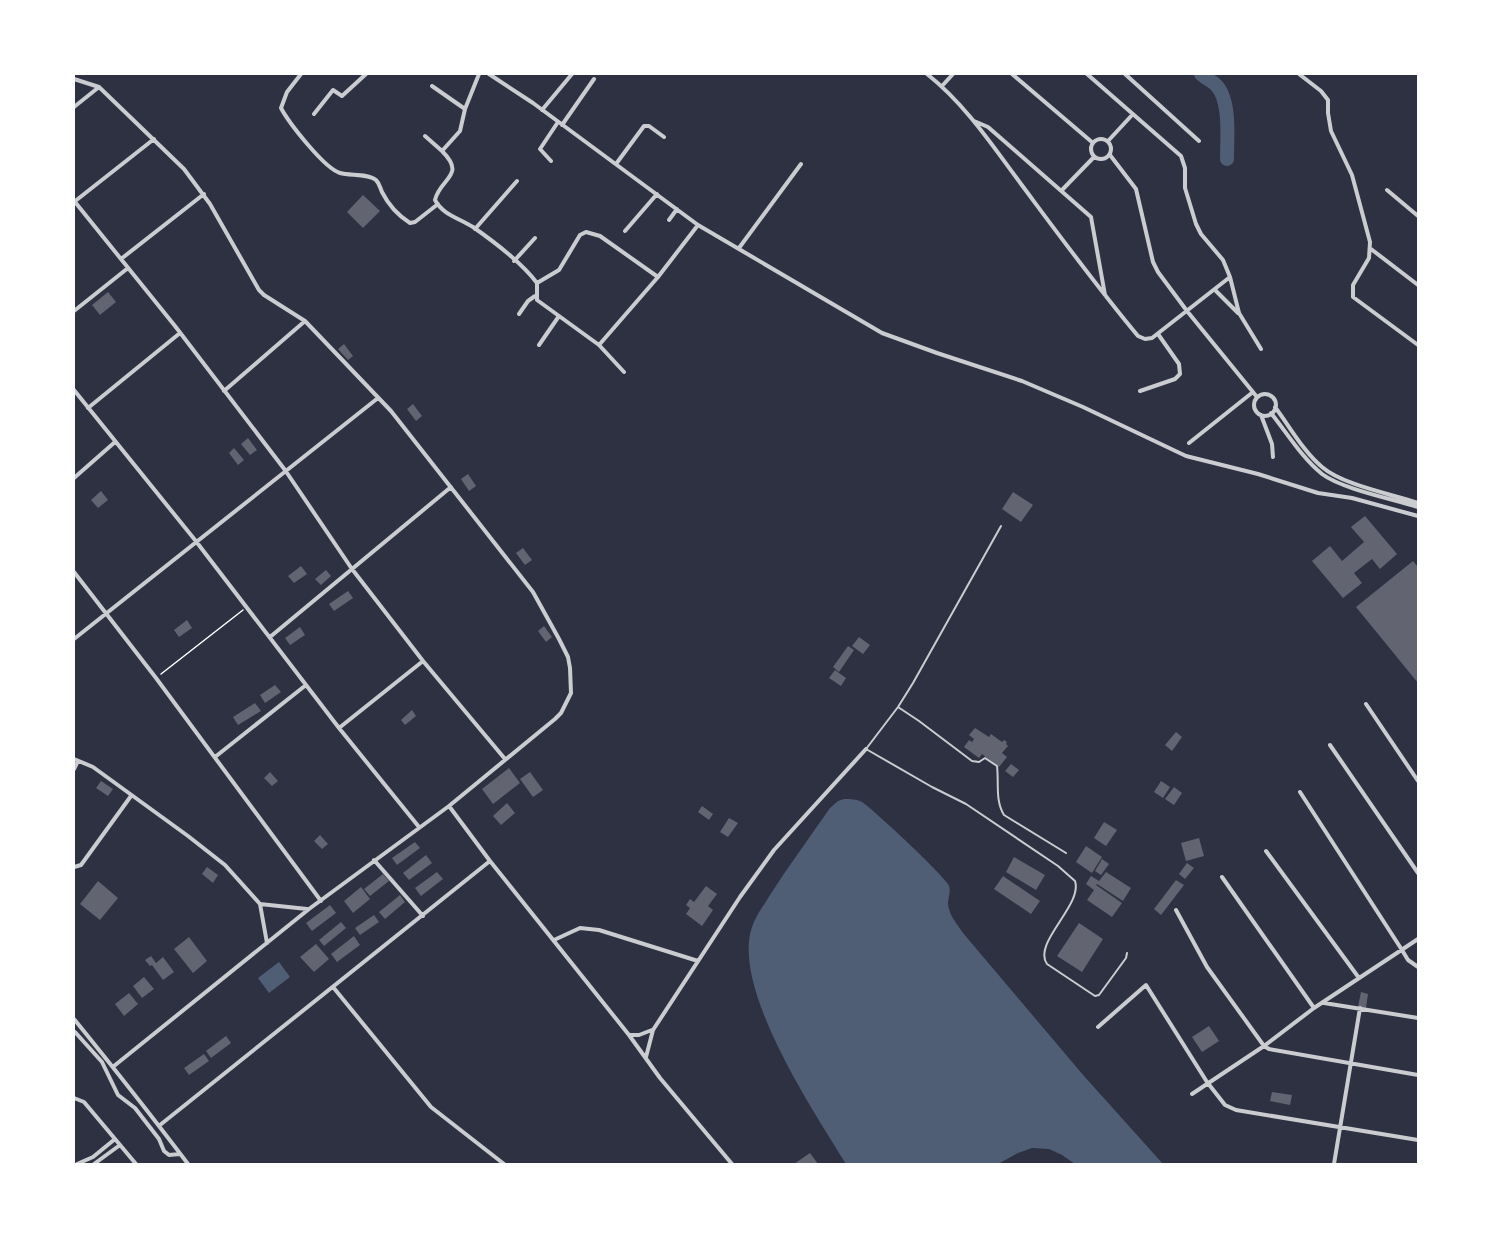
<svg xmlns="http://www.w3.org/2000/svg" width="1492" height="1238" font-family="'Space Grotesk',sans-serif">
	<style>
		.water { fill: #4f5d75 }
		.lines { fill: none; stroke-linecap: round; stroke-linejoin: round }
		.river { stroke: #4f5d75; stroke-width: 14 }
		.building { fill: #626471 }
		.path { stroke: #fff; stroke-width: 1.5 }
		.service { stroke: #caccd0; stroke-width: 2 }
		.minor { stroke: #caccd0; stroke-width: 4 }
	</style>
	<rect width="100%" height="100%" fill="#2d3142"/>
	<path class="water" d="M844,799c7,0 12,0 18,3 11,7 85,76 87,84 2,5 -1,12 -1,18 1,11 9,20 15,29l121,143 79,88h-88l-13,-9 -13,-6 -17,-1 -14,5 -20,11h-152c-32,-52 -115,-176 -94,-237 4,-12 12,-22 18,-32 19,-30 40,-58 60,-87l8,-7z
		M279,962l11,15 -21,16 -11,-15z"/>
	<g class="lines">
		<path class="river" d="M1201,74c5,5 10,6 15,11 15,15 11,54 11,74"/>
	</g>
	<path class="building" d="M363,195l17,16 -17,17 -16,-16z
		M108,292l8,10 -16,13 -8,-10z
		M344,344l9,12 -5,4 -10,-11z
		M413,404l9,12 -6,5 -9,-12z
		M248,438l9,12 -7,5 -9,-11z
		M234,448l10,12 -6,5 -9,-12z
		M468,474l8,12 -7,5 -8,-12z
		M101,491l7,9 -10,8 -7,-8z
		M1013,492l20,13 -12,17 -19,-13z
		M1365,516l32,38 -17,15 -8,-10 -18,14 8,10 -19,15 -31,-37 18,-15 12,15 22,-19 -13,-15z
		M523,548l9,12 -7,5 -9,-12z
		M1413,561l5,6v116l-62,-76z
		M301,566l6,8 -13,9 -6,-7z
		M326,570l5,6 -10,9 -6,-6z
		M348,591l5,7 -19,13 -5,-7z
		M187,620l5,8 -13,9 -5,-7z
		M544,626l8,11 -6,5 -8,-11z
		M300,627l5,8 -15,10 -5,-7z
		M859,637l11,8 -7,9 -11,-8z
		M848,646l6,4 -15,22 -6,-5z
		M835,670l11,8 -5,8 -12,-8z
		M275,685l6,7 -16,11 -5,-8z
		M255,703l6,8 -23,14 -5,-8z
		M412,710l4,6 -11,9 -4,-5z
		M975,728l14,9 2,-3 11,8 2,-2 3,2 -1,2 2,2 -6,7 5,4 -8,10 -17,-13 -3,4 -15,-11 5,-7 3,2 2,-3 -5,-4z
		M1176,732l6,5 -10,14 -7,-6z
		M1011,764l8,6 -6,7 -8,-6z
		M509,768l11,15 -27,21 -11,-15z
		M270,772l8,9 -6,5 -8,-8z
		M530,772l13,18 -10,7 -13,-18z
		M101,781l12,8 -5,7 -12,-8z
		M1161,781l9,6 -7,11 -9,-6z
		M1174,787l8,6 -8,12 -9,-6z
		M507,803l8,10 -14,12 -8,-9z
		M702,806l11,8 -4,6 -11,-8z
		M729,818l9,5 -10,14 -8,-5z
		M1104,822l13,8 -11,16 -12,-8z
		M320,835l8,9 -6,5 -8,-8z
		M1199,838l5,18 -18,5 -5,-18z
		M415,842l5,6 -23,17 -5,-7z
		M1086,846l16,11 -10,16 -16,-11z
		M426,855l6,8 -23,17 -6,-7z
		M1014,857l31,18 -9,15 -30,-18z
		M1102,859l7,5 -8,11 -6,-4z
		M1187,863l7,5 -9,11 -6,-5z
		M207,867l11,8 -5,8 -11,-9z
		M437,872l6,7 -22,17 -6,-8z
		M1106,872l25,16 -8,13 -26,-17 -1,1 26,18 -10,14 -25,-17 7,-10 -8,-6 5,-8 8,5z
		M383,874l6,7 -19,15 -6,-7z
		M1003,876l37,25 -9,13 -37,-25z
		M1176,880l8,5 -23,30 -7,-6z
		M98,881l20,17 -18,22 -20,-16z
		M706,886l11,8 -9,12 5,4 -11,16 -16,-12 4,-6 -4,-3 4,-6 4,3z
		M361,887l9,12 -17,14 -9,-12z
		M400,895l5,7 -20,17 -6,-7z
		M330,905l6,8 -24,18 -6,-8z
		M374,915l5,7 -19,13 -5,-7z
		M341,922l5,6 -22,18 -5,-6z
		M1079,923l24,16 -21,33 -25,-16z
		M354,936l6,9 -23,17 -6,-8z
		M189,937l18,24 -14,12 -19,-24z
		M316,944l13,15 -15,13 -14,-15z
		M151,956l5,7 7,-6 11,15 -11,8 -11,-15 -2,1 -5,-6z
		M144,977l10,12 -12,9 -9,-12z
		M1361,992l7,2 -2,14 -8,-1z
		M129,993l9,11 -14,12 -9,-12z
		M1209,1026l10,15 -17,11 -10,-15z
		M226,1036l5,7 -20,15 -5,-7z
		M204,1054l5,7 -20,14 -5,-7z
		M1272,1092l20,3 -2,10 -20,-4z
		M810,1153l8,11h-24z"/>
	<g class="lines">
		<path class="path" d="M161,674l82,-64"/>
		<path class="service" d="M1001,526l-88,157 -15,24 -32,42 66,38 34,17 92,62 17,15c8,24 -43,62 -28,83l48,32 4,-1 27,-37 1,-5
			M898,707l21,14 53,40 7,1 6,-4 12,8c2,16 -2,35 7,49l62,38"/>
		<path class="minor" d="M301,74l-14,18 -6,16c8,15 43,60 59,65 10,3 27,0 36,7 4,4 4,8 6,12 6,12 17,24 28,31l5,-1 23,-18
			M479,74l-14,35 -5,22 -18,20c25,25 -2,27 -7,49 8,15 24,18 38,27 20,14 49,36 64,56v17l62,45 25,27
			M489,74l44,29 165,122 184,108 55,20 85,28 61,26 103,49 72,18 60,19 34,5 66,18
			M927,74c38,30 65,71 94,110 38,51 76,103 117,152l7,3 7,-1 78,-61
			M1012,74l81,69
			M1087,74l94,82 4,12v20l11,36 5,10 22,26 7,17 9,36 22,36
			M1125,74l74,67
			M1299,74l22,17 7,9v13l3,18 21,44 18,67 -1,16 -16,27v12l65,48
			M74,79l25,8 85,82 26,35 49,86 5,5 41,26 86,90 142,181 26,47 9,18 2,11 1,25 -10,20 -6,6 -106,87 -140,103 -195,157
			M432,86l33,23
			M942,86l11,-12
			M74,107l25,-20
			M542,110l30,-36
			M314,114l19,-24 9,6 24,-22
			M974,121l14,6 103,90 14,78
			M562,125l32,-46
			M425,136l17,15
			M1091 149a10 10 0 1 1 20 0a10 10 0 1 1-20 0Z
			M1108,141l25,-27
			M1110,155l26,34 17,73 5,10 29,39 70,86
			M551,161l-11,-12 18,-27
			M616,164l28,-38h5l15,11
			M1062,190l32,-33
			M1387,190l31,26
			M74,202l80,-63
			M75,202l100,124 110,144 67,99 71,92 82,98
			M669,220l8,-11
			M475,229l42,-48
			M625,231l32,-37
			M739,248l62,-84
			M1371,249l47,36
			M121,259l83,-65
			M514,261l21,-23
			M537,283l22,-13 21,-35 6,-3 14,4 58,41
			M1215,290l23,23
			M74,311l54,-43
			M519,314l9,-13 7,-5
			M539,345l20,-29
			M599,345l59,-68 40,-52
			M74,390l121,150 144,188 80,99
			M224,391l81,-70
			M1140,391l35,-12 5,-5 -1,-10 -21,-30
			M1254 405a11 11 0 1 1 22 0a11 11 0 1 1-22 0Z
			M1275,407c15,20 28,44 47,60 21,18 69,27 96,36
			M88,408l92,-75
			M1271,413c16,20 31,45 51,61 20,15 71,25 96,33
			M1261,415l11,29 1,13
			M1189,443l64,-51
			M74,478l41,-36
			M74,572l82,106 165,223
			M270,637l181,-150
			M74,639l304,-241
			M1366,704l52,77
			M339,728l84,-67
			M1330,745l88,128
			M215,757l91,-72
			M74,759l19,8 95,69 37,29 35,39 7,39
			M74,769l4,-8
			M1300,792l102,158 6,10 10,7
			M449,806l41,55 139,174 31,43 72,86
			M1266,851l93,127
			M374,860l49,56
			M74,867l7,-2 50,-69
			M1222,877l92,131
			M260,904l47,5
			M1176,910l31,57 57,79 5,3 149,26
			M554,940l26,-12 19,2 99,31
			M333,987l98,120 73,57
			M1324,1003l94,15
			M74,1019c39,48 77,96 114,145
			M1098,1027l48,-42 61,97 18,23 11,5 182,30
			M75,1032l27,30 16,33 17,13 24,31 5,12 5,4 11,-1
			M629,1035h10l13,-5
			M646,1057l7,-27 87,-133 34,-47 92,-101
			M1192,1094l72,-48 50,-38 104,-69
			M74,1098l10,4 52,62
			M160,1125l330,-264
			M77,1164l16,-7 22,-18
			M94,1164l26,-19
			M1334,1164l26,-156"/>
	</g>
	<rect width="1492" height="1238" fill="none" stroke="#ffffff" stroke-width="150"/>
</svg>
